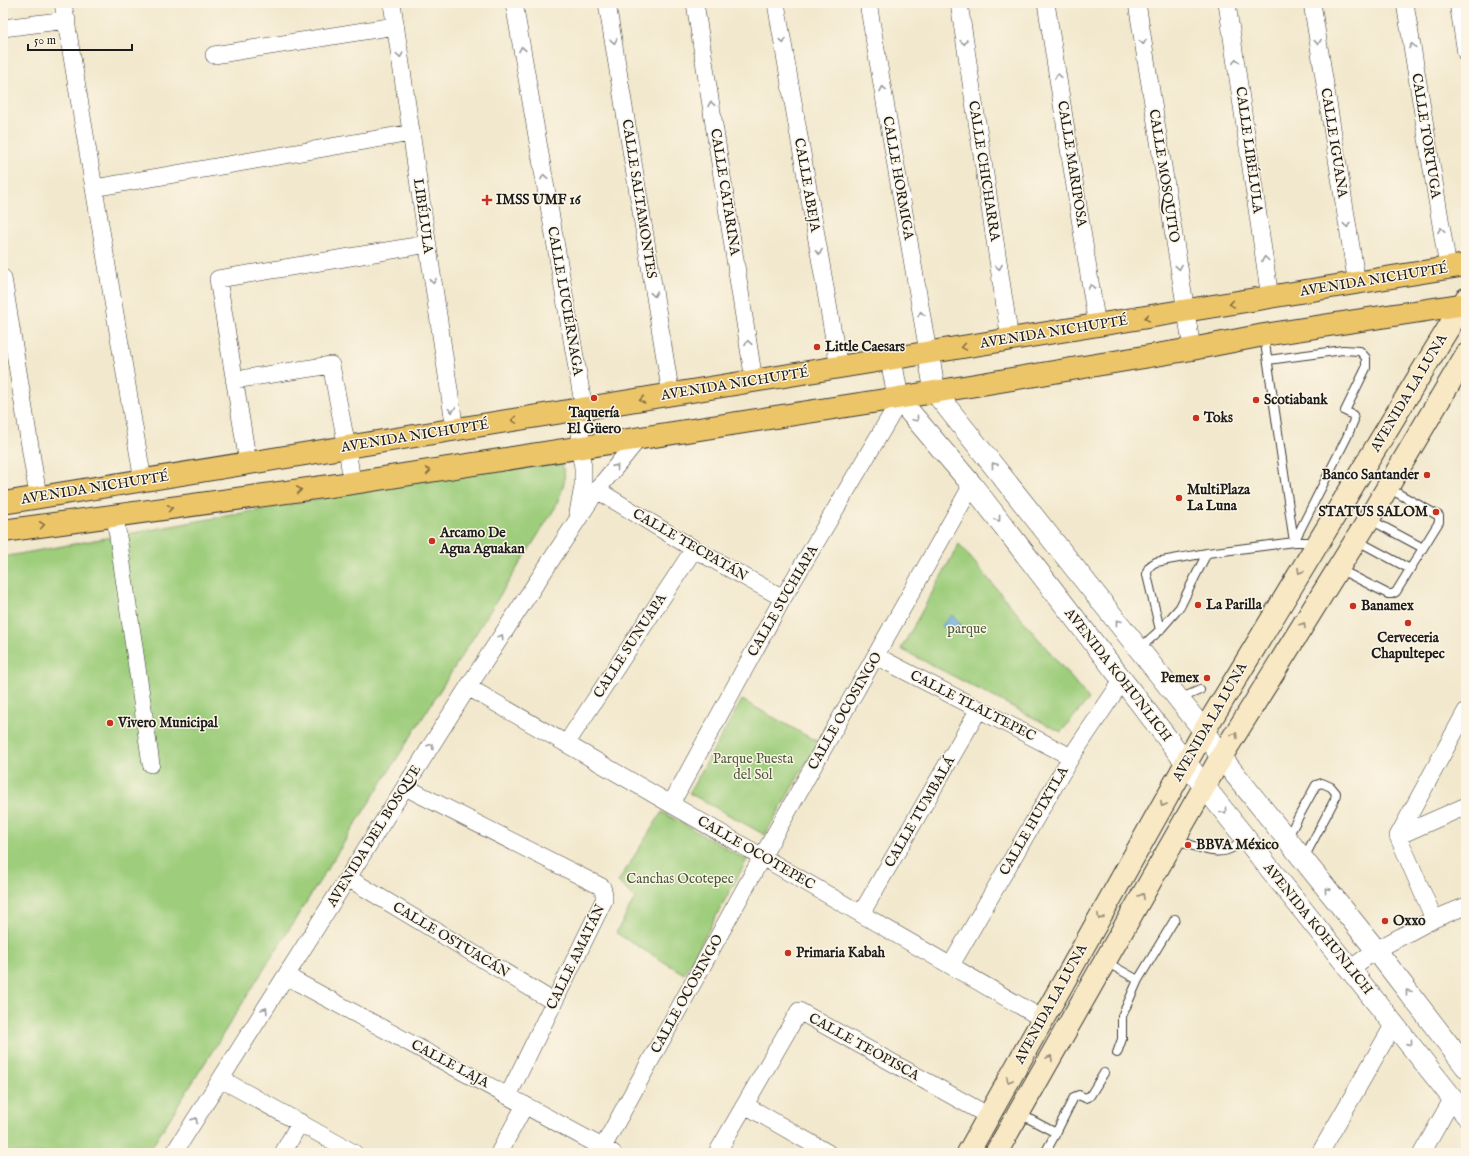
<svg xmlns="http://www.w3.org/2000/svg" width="1469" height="1156" font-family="'IM FELL English',serif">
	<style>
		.green { fill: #9ecd7c; stroke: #5d744c }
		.water { fill: #67acdd; stroke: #42647c }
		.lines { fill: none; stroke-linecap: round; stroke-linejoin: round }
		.service-casing { stroke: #3c3b37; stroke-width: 10 }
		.minor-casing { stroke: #3c3b37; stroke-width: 18 }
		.tertiary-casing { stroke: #3c3b37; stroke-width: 22 }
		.secondary-casing { stroke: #3c3b37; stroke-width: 24 }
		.primary-casing { stroke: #3c3b37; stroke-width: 24 }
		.service { stroke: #fff; stroke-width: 8 }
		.minor { stroke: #fff; stroke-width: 17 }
		.tertiary { stroke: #fff; stroke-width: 21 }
		.secondary { stroke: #f8e8c3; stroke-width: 22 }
		.primary { stroke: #edc569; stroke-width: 22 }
		.oneway { stroke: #999 }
		.oneway2 { stroke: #847042 }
		.oneway3 { stroke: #958c78 }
		.poi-dot { fill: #c8321e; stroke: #fcf5e5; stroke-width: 1.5 }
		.labels { text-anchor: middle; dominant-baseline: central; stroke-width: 3; stroke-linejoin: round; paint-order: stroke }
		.street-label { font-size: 14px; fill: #1c1c1c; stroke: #fcf5e5 }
		.poi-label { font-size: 14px; font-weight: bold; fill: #1c1c1c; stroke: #fcf5e5; text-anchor: start }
		.park-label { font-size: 14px; fill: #4a5a3e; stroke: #fcf5e5 }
	</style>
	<rect width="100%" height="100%" fill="#fcf5e5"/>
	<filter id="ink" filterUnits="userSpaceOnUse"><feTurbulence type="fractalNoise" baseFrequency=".025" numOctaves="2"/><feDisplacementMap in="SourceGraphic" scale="8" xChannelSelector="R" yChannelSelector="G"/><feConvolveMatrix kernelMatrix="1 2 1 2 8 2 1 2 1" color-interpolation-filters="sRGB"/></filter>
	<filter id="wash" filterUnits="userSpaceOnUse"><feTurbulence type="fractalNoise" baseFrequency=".012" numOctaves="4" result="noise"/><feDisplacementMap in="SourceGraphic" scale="16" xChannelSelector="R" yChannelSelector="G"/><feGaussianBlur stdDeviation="0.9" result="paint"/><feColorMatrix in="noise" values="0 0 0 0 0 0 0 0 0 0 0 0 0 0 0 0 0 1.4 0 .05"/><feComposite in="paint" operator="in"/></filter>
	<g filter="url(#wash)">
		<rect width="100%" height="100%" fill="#f2e8cd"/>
		<path class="green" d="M546,459l14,3c10,16 1,30 -5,46l-407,645h-145v-596l516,-95z
			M959,544l130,155 -28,33 -160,-83z
			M742,700l76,42 -53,93 -76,-42z
			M662,812l85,48 -63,114 -68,-41 19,-35 -17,-16z"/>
		<path class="water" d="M952,615l10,11 -4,9 -17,-9z"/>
	</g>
	<g filter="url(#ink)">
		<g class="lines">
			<defs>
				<path id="service" d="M1264,336l30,206h22
					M1369,519l54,29
					M1356,540l54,29
					M1339,569l49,25h4l4,-2 43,-70v-6l-51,-28
					M1160,630l-13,-55c0,-7 3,-10 9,-13l51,-9 87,-11 53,-105 7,-17 -1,-5 -8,-4 21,-43v-10l-6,-7 -17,-1 -75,10
					M1139,649l21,-19 20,-23 27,-54
					M1179,699l21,-9
					M1287,838l29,-53 6,-2 9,4 5,6 -1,6 -31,59
					M1175,839c22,8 53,25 68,-3
					M1106,962l32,18 -16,36v23l-5,14
					M1138,980l37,-61
					M1020,1114l36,19 -11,20
					M1056,1133l18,-36 5,-2 6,3 5,-2 14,-23"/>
				<path id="minor" d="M63,3l80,478
					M392,3l63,427
					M514,3l70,406 -5,38 4,20v19l-5,27
					M607,3l64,392
					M695,3l59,378
					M776,3l63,365
					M868,3l60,349
					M959,3l51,337
					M1046,3l51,323
					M1137,3l55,346
					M1227,3l43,295
					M1312,3l45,281
					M1405,3l43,265
					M1458,3l8,50
					M3,28l64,-8
					M214,55l181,-29
					M94,188l317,-55
					M3,278l35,218
					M234,380l97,-15 16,82 5,36
					M248,463l-30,-184 210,-35
					M597,490l97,59 89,49
					M115,516l36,248
					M876,656l195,101
					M468,687l575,332
					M566,744l128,-195
					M405,787l197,100 2,7v6l-96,196
					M671,804l112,-206 117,-198
					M1398,836l68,-30
					M348,878l206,124
					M861,914l118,-205
					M1434,919l-36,-83 68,-125
					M951,965l120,-208 51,-76
					M1350,969l26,-19 58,-31 32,-13
					M286,976l327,177
					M221,1079l133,74
					M745,1105l83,48
					M603,1147l159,-290 210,-372
					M174,1153l294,-466 129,-197 42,-52
					M283,1153l17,-31
					M499,1153l26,-48
					M717,1153l82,-142 190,105
					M1320,1153l74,-129
					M1422,1153l31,-55"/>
				<path id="tertiary" d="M928,352l7,40 269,339 17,26 155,193 90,117
					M891,359l7,39 74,87 232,301 262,329"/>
				<path id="secondary" d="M968,1153l236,-422 262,-432
					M996,1153l225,-396 143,-230 102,-172"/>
				<path id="primary" d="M3,503l1463,-238
					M3,531l349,-48 546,-85 294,-49 72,-14 202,-31"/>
			</defs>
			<use href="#service" class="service-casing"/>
			<use href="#minor" class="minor-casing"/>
			<use href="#tertiary" class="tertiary-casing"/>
			<use href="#secondary" class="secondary-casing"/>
			<use href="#primary" class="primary-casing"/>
			<use href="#service" class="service"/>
			<use href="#minor" class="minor"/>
			<use href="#tertiary" class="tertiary"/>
			<use href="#secondary" class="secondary"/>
			<use href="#primary" class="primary"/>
		</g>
		<defs><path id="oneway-chevron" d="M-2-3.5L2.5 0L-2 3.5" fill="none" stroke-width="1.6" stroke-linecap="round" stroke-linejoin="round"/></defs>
		<g class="oneway">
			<use href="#oneway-chevron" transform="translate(614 41) rotate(81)"/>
			<use href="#oneway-chevron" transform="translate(783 41) rotate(80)"/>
			<use href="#oneway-chevron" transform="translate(964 42) rotate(81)"/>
			<use href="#oneway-chevron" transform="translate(1143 42) rotate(81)"/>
			<use href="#oneway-chevron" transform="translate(1318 42) rotate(81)"/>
			<use href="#oneway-chevron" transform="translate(1412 46) rotate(-99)"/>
			<use href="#oneway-chevron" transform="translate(522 49) rotate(-100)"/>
			<use href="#oneway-chevron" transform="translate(400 55) rotate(82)"/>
			<use href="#oneway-chevron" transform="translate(1236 61) rotate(-98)"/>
			<use href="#oneway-chevron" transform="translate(1058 76) rotate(-99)"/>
			<use href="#oneway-chevron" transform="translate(883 89) rotate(-100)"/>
			<use href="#oneway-chevron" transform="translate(711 104) rotate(-99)"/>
			<use href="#oneway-chevron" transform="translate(544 177) rotate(-100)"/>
			<use href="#oneway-chevron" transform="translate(1347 225) rotate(81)"/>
			<use href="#oneway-chevron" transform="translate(1441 230) rotate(-99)"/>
			<use href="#oneway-chevron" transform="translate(819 252) rotate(80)"/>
			<use href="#oneway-chevron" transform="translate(1265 259) rotate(-98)"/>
			<use href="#oneway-chevron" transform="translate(999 267) rotate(81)"/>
			<use href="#oneway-chevron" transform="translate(1179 267) rotate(81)"/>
			<use href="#oneway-chevron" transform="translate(433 281) rotate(82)"/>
			<use href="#oneway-chevron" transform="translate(1091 287) rotate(-99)"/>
			<use href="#oneway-chevron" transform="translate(654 294) rotate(81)"/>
			<use href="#oneway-chevron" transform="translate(921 314) rotate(-100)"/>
			<use href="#oneway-chevron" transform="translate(748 343) rotate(-99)"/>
			<use href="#oneway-chevron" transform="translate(452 410) rotate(82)"/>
			<use href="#oneway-chevron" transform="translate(916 419) rotate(50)"/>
			<use href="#oneway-chevron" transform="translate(994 465) rotate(-128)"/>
			<use href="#oneway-chevron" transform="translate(616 467) rotate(-51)"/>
			<use href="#oneway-chevron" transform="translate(998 519) rotate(53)"/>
			<use href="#oneway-chevron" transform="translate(1118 622) rotate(-128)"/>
			<use href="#oneway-chevron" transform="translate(501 637) rotate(-57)"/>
			<use href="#oneway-chevron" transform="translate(431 746) rotate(-58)"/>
			<use href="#oneway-chevron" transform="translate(1224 811) rotate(52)"/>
			<use href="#oneway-chevron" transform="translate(1327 890) rotate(-129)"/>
			<use href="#oneway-chevron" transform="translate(1408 992) rotate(-128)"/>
			<use href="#oneway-chevron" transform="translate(265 1010) rotate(-58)"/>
			<use href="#oneway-chevron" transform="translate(1410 1043) rotate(51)"/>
			<use href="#oneway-chevron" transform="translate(195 1120) rotate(-58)"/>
		</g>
		<g class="oneway2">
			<use href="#oneway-chevron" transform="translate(1232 304) rotate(171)"/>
			<use href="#oneway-chevron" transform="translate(1147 318) rotate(171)"/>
			<use href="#oneway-chevron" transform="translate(964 347) rotate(171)"/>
			<use href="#oneway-chevron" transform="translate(642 400) rotate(171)"/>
			<use href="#oneway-chevron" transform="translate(514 420) rotate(171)"/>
			<use href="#oneway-chevron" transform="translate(428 471) rotate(-9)"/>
			<use href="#oneway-chevron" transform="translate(299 490) rotate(-8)"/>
			<use href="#oneway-chevron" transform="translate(170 508) rotate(-8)"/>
			<use href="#oneway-chevron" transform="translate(42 525) rotate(-8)"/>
		</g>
		<g class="oneway3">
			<use href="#oneway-chevron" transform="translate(1300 571) rotate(121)"/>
			<use href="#oneway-chevron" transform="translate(1303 625) rotate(-58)"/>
			<use href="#oneway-chevron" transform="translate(1235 735) rotate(-58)"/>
			<use href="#oneway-chevron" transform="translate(1163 804) rotate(119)"/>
			<use href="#oneway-chevron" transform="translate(1142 896) rotate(-60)"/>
			<use href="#oneway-chevron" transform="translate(1100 917) rotate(119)"/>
			<use href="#oneway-chevron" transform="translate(1050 1058) rotate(-60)"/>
			<use href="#oneway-chevron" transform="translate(1009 1080) rotate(119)"/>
		</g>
	</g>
	<g class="poi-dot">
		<path d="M485 194h4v4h4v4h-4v4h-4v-4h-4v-4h4z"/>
		<circle cx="817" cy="347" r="4"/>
		<circle cx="594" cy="398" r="4"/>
		<circle cx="1256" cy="400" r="4"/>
		<circle cx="1196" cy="418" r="4"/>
		<circle cx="1427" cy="475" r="4"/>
		<circle cx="1179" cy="498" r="4"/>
		<circle cx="1436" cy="512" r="4"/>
		<circle cx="432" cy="541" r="4"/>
		<circle cx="1198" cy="605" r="4"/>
		<circle cx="1353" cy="606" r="4"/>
		<circle cx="1408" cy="623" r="4"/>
		<circle cx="1207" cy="678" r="4"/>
		<circle cx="110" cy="723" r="4"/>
		<circle cx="1188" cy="845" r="4"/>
		<circle cx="1385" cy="921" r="4"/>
		<circle cx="788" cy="953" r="4"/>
	</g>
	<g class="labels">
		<g class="street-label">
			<text transform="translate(1426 136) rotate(81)">CALLE TORTUGA</text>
			<text transform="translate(1334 143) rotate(81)">CALLE IGUANA</text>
			<text transform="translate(1249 150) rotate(82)">CALLE LIBÉLULA</text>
			<text transform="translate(1072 164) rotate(81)">CALLE MARIPOSA</text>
			<text transform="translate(984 171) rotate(81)">CALLE CHICHARRA</text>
			<text transform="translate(1164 176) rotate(81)">CALLE MOSQUITO</text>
			<text transform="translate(898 178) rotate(80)">CALLE HORMIGA</text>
			<text transform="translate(807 185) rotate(80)">CALLE ABEJA</text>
			<text transform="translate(725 192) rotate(81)">CALLE CATARINA</text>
			<text transform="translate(639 199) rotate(81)">CALLE SALTAMONTES</text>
			<text transform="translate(423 216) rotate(82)">LIBÉLULA</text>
			<text transform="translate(1374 280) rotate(-9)">AVENIDA NICHUPTÉ</text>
			<text transform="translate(565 301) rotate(80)">CALLE LUCIÉRNAGA</text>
			<text transform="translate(1054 332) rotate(-9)">AVENIDA NICHUPTÉ</text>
			<text transform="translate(735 384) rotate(-9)">AVENIDA NICHUPTÉ</text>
			<text transform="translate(1409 393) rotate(-59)">AVENIDA LA LUNA</text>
			<text transform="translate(415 436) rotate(-9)">AVENIDA NICHUPTÉ</text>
			<text transform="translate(95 488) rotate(-9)">AVENIDA NICHUPTÉ</text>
			<text transform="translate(690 545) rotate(30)">CALLE TECPATÁN</text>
			<text transform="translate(783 601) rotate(-60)">CALLE SUCHIAPA</text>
			<text transform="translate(630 646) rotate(-57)">CALLE SUNUAPA</text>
			<text transform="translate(1118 675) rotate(52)">AVENIDA KOHUNLICH</text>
			<text transform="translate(973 706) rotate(27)">CALLE TLALTEPEC</text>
			<text transform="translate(845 711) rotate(-60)">CALLE OCOSINGO</text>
			<text transform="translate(1210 722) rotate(-60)">AVENIDA LA LUNA</text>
			<text transform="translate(920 812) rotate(-60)">CALLE TUMBALÁ</text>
			<text transform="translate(1034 821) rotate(-60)">CALLE HUIXTLA</text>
			<text transform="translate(374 836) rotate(-58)">AVENIDA DEL BOSQUE</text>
			<text transform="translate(756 853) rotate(30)">CALLE OCOTEPEC</text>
			<text transform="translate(1318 929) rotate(51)">AVENIDA KOHUNLICH</text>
			<text transform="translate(451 940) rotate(31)">CALLE OSTUACÁN</text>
			<text transform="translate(576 957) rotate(-64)">CALLE AMATÁN</text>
			<text transform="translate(687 994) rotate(-61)">CALLE OCOSINGO</text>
			<text transform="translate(1051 1004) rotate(-61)">AVENIDA LA LUNA</text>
			<text transform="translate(864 1047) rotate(29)">CALLE TEOPISCA</text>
			<text transform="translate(450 1064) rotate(28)">CALLE LAJA</text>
		</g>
		<g class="poi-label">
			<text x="496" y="200">IMSS UMF 16</text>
			<text x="825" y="347">Little Caesars</text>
			<text x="1264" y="400">Scotiabank</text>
			<text x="594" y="413" text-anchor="middle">Taquería<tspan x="594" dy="16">El Güero</tspan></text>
			<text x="1204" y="418">Toks</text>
			<text x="1419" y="475" text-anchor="end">Banco Santander</text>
			<text x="1187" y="490">MultiPlaza<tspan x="1187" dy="16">La Luna</tspan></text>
			<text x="1428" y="512" text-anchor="end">STATUS SALOM</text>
			<text x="440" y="533">Arcamo De<tspan x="440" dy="16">Agua Aguakan</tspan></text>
			<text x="1206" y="605">La Parilla</text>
			<text x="1361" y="606">Banamex</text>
			<text x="1408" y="638" text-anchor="middle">Cerveceria<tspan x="1408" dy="16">Chapultepec</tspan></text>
			<text x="1199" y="678" text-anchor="end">Pemex</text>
			<text x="118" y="723">Vivero Municipal</text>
			<text x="1196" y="845">BBVA México</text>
			<text x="1393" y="921">Oxxo</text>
			<text x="796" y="953">Primaria Kabah</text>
		</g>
		<g class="park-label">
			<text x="967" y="629">parque</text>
			<text x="753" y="759">Parque Puesta<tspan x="753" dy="16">del Sol</tspan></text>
			<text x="680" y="879">Canchas Ocotepec</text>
		</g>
	</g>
	<rect width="1469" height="1156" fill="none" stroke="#fcf5e5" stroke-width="16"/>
	<path d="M28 44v6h104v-6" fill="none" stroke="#1c1c1c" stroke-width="2"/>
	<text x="34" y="44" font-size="12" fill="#1c1c1c" stroke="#fcf5e5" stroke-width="3" paint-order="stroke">50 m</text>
</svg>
